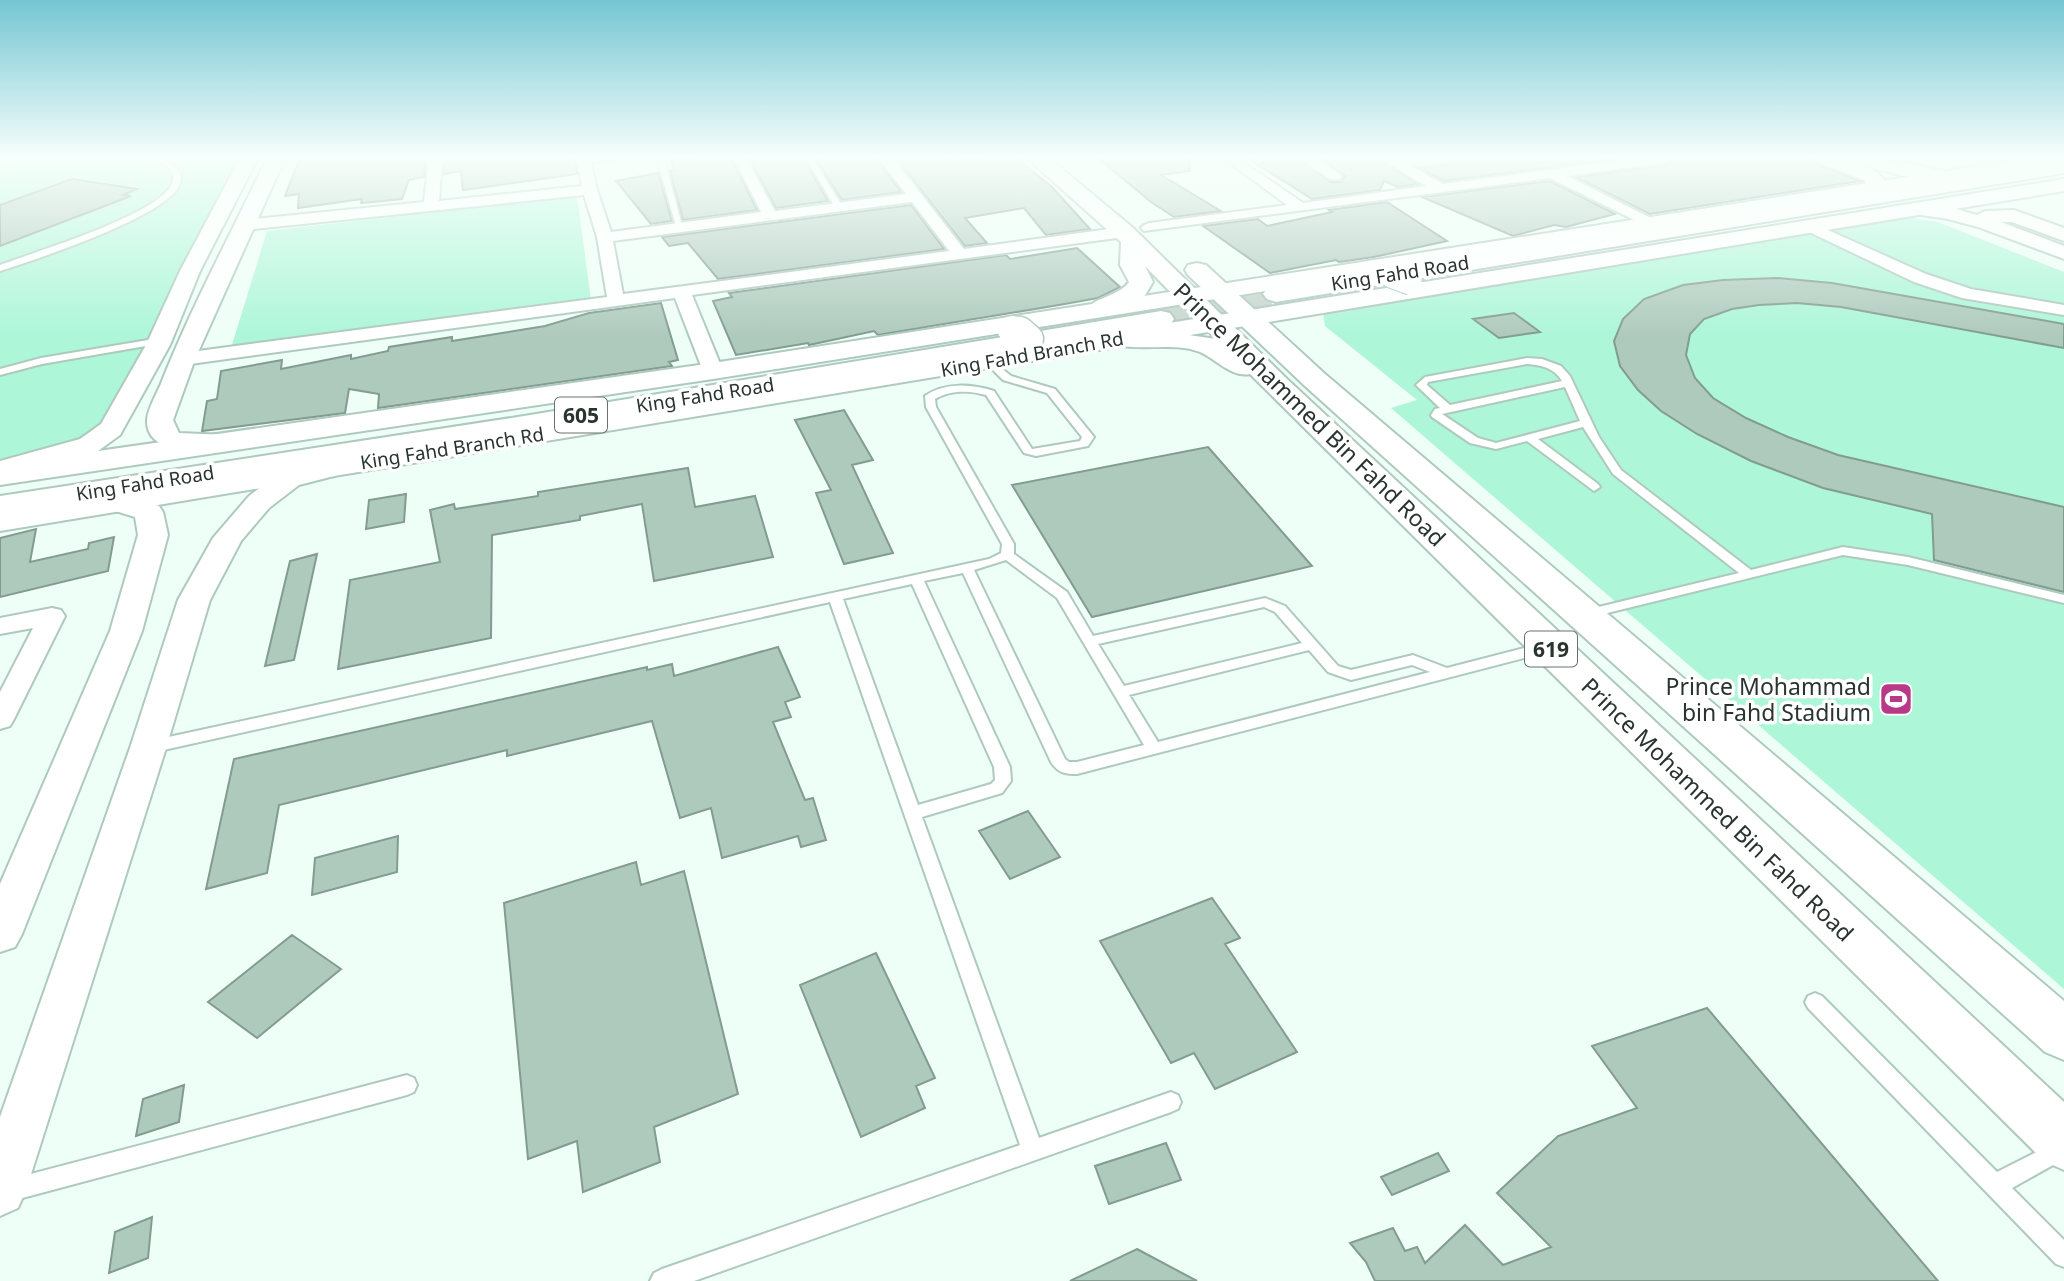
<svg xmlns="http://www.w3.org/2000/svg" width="2064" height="1281" font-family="'Noto Sans',sans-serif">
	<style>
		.green { fill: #adf6d8 }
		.building { fill: #aecabd; stroke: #829c90; stroke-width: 2 }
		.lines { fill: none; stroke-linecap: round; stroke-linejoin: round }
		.motorway-tunnel { stroke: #c7d6cf; stroke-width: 28; stroke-dasharray: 28 14; stroke-linecap: butt }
		.service-casing { stroke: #aec9bd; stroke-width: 4 }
		.minor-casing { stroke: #aec9bd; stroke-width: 4 }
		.tertiary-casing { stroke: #aec9bd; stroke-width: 4 }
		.secondary-casing { stroke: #aec9bd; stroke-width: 4 }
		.motorway-casing { stroke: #aec9bd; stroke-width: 4 }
		.service { fill: #fff; fill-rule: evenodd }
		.minor { fill: #fff; fill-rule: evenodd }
		.tertiary { fill: #fff; fill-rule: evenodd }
		.secondary { fill: #fff; fill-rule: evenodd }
		.motorway { fill: #fff; fill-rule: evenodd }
		.secondary-bridge-far1-casing { stroke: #aec9bd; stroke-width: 24; stroke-linecap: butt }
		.secondary-bridge-casing { stroke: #aec9bd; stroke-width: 31; stroke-linecap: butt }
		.secondary-bridge-far1 { stroke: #fff; stroke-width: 22 }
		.secondary-bridge { stroke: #fff; stroke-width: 28 }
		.labels { text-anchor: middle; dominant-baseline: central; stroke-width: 7; stroke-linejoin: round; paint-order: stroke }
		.far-street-label { font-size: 19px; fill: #29342f; stroke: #fff }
		.shield { fill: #fff; stroke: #69716d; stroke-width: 2 }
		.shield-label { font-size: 21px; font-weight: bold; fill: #29342f }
		.street-label { font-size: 23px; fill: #29342f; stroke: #fff }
		.poi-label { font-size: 23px; fill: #29342f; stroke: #fff; text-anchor: end }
	</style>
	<rect width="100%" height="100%" fill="#eefff7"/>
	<path class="green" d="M0,158h242l-140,273c-23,19 -72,25 -102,28z
		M577,196l14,104 -360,48 36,-117z
		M1904,217l34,5 126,50v717l-673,-581 26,-8 -92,-74 -2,-13z"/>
	<path class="building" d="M300,158h126l-2,19 -15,3 -7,19 -41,4 1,-4 -64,9 1,-14 -14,2z
		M444,158h131l2,16 -114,16 -2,-19 -17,3z
		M697,158h34l26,52 -74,10 -13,-49 5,-1 -5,-9z
		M749,158h54l25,43 -52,7z
		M815,158h61l25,34 -59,8z
		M896,158h49l8,4 30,-4h33l36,29 38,42 -44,6 -22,-27 -59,10 22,25 -22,3z
		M1098,158h91l1,13 -29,4 60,36 -47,6 -23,-15z
		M1247,158h51l32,24h10l5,-6 -25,-18h58l40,26 -20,3 -14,-6 -4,9 -68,9z
		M1456,158h168l-180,23 -25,-13 29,-3z
		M1677,158h132l8,6 43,17 -210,33 -74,-37 92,-12z
		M658,173l14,48 -21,3 -35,-43z
		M72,179l65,10 -14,6 8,1 -131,50v-41z
		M1550,181l65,33 -49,13 -12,-2 -41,11 -91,-39z
		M1387,202l60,39 -73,16 -35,5 -3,-2 -66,13 -67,-47 55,-7 9,7 65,-14 -3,-2z
		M911,205l33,44 -226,30 -30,-36 -19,3 -7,-9z
		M1077,248l43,39 -22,11 -39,7 -181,30 -4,-4 -65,14 -1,-2 -72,12 -23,-54 19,-4 -3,-4 277,-38 4,4z
		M1777,278l55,5 232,41v24l-223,-41 -44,-4 -38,2 -27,4 -28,10 -14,15 -4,21 9,23 18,20 33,20 42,19 50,18 226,52v85l-130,-32 -2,-46 -109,-26 -72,-27 -54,-27 -36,-23 -23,-21 -18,-24 -6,-25 9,-22 21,-20 39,-14 40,-5z
		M661,303l17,57 -9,2 3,4 -294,42 1,-14 -30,-5 -4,24 -143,18 5,-30 10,-2 4,-28 61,-11 -1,9 70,-14v4l37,-8 1,-4 63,-10v4l93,-15 44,-13z
		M1514,313l26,19 -41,6 -26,-19z
		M844,410l29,50 -21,5 41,88 -49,11 -28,-71 15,-3 -36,-70z
		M1208,447l104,119 -220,51 -80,-132z
		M688,468l7,39 60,-11 18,61 -119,24 -12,-77 -62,12v4l-88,15 -1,103 -153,31 12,-89 90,-18 -10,-52 24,-6 1,5 83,-13v-4z
		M406,494l-2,28 -38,7 3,-29z
		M36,529l-6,33 58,-13 1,-6 25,-6 -6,34 -108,26v-59z
		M317,554l-23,106 -29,6 25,-105z
		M778,647l22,50 -15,5 6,15 -18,5 32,78 8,-2 13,42 -25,7 -3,-11 -76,22 -11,-50 -31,10 -28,-97 -145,35v-6l-228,55 -12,68 -61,16 28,-130 413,-92v3l25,-6 2,12z
		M1028,811l32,46 -50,22 -31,-48z
		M398,836l-1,36 -85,23 3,-37z
		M636,862l5,23 43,-14 54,223 -84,33 6,35 -77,30 -6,-51 -49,18 -24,-256z
		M1212,898l28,40 -15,6 72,108 -82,37 -21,-36 -23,10 -71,-122z
		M292,935l49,34 -84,69 -49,-36z
		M876,953l59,125 -19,8 9,22 -64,29 -61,-152z
		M1707,1008l231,273h-563l-9,-19 -16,-19 43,-15 12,23 12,-4 8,16 40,-38 38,40 48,-18 -54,-54 61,-57 79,-28 -45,-62z
		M184,1085l-5,37 -43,14 7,-37z
		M1166,1143l15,37 -72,24 -14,-38z
		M1438,1153l11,18 -57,24 -11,-18z
		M152,1217l-4,41 -39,15 6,-41z
		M1137,1249l60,32h-127z"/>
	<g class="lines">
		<path class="motorway-tunnel" d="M1161,319l123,-19"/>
		<defs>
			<path id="service" d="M0,158h14l-14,3z
				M151,158c13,0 21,5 30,15 0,8 -1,14 -7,20 -27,29 -133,65 -174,78v-6c38,-14 146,-47 169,-76 4,-5 4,-10 4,-16l-7,-7z
				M604,158h18l-37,6 -4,-2z
				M657,158h7l19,71 -7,-2z
				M806,158h6l31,49 -1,2h-6z
				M160,338l3,1v4l-121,21 -42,11v-6l41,-11z
				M1527,358l15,1 19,7 9,10 29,61 22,33 130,100 92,-23 65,10 156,38v8l-156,-38 -65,-10 -256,63 -5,-1 -2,-3 2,-3 157,-38 -126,-99 -30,-47 -45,12 60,45 2,3 -6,4 -67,-50 -31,8 -26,-6 -38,-26 -1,-2 4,-6 5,-1 -24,-23 9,-8zM1527,364c15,1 27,4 35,17l-112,24 -23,-20 1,-3zM1565,387l15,34 -84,22 -18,-5 -36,-24z
				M990,359l21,17 44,13 39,48 -6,9 -52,10 -12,-3 -38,-58c-17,-5 -36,-5 -51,4l1,8 78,137v10l53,38 26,44 172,-38 20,8 53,60 13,4 62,-15 34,13 100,-26 7,5 -7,5 -470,122c-12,0 -19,-1 -26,-12l-88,-189 -39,8 86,186 1,14 -9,12 -80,24 117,321 132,-46 7,3 3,7 -3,7 -7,3 -477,169h-44l4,-8 8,-4 358,-124 -190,-543 -680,151 -5,-2 -3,-4 3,-4 5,-2 839,-182 12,-6 1,-9 -76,-137 -1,-11c20,-14 47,-12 69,-5l38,58 48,-8 2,-4 -35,-44 -44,-13 -18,-18zM1006,560l51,38 87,147 -67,17h-8l-4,-3 -91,-189zM912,584l82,183 1,13 -4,4 -73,21 -75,-206zM1264,607l11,5 27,31 -178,43 -26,-42zM1309,650l19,22 23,8 61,-15 18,7 -272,70 -29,-47z
				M1815,993l7,3 175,176 67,-34v21l-52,29 52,52v27l-8,-3 -248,-256 -3,-6 3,-6z
				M407,1075l7,3 3,7 -3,7 -7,3 -407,109v-22z"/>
			<path id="minor" d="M429,158h13l-3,43 143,-15 -5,-28h13l7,32 14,42 150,-20 -27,-54h12l29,53 131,-17 -27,-36h14l71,91 160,-22 8,5 -8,5 -432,58 31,76 -10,6 -10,-6 -28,-73 -492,67 -7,-2 -2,-4 9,-6 424,-56 -10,-60 -13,-42 -339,35 -8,-5 8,-5 179,-18zM912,202l37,49 -326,43 -10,-53z
				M1223,158h14l66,45 123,-17 -46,-28h74l-6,4 -37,4 32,18 198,-26h34l-7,4 -101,14 88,44 3,3 -3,3 -5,2 -100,-50 -406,53 -3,-3 3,-3 5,-2 138,-18z
				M1300,158h16l26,18 -2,3h-10z
				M1810,222l116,52 45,15 93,16v10l-102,-17 -48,-16 -109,-52 -3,-3 3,-3z
				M52,608l9,2 4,6 -51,103 -4,7 -10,3v-37l33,-64 -33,6v-16z"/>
			<path id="tertiary" d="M240,158h18l-58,113 -30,74 -50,90 -22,16 -98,27v-17l80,-22 21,-15 45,-79 34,-74z
				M267,158h18l-90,201 -22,61 6,13 49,2 4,6 -4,6c-22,5 -81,10 -81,-26 0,-12 11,-29 15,-40 30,-76 70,-149 105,-223z
				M1815,158c21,-2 55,4 69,21l-5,9h-12l-3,-8 -46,-18z
				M1852,158c14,-1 99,11 106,18 -14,15 -84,-8 -103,-14z
				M1915,203l34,4 28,8 8,-4 29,-1 50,18v13l-52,-19h-11l63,24v13l-86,-32 -30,-8 -40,-6 -2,-4 2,-4z
				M324,462l10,2 4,6 -4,6 -35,9 -30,23 -28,33 -31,59 -44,148 -140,442 -8,18 -18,8v-99l130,-369 48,-148 35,-62 36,-42 30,-23z
				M119,494l40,12 4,6 5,23 -26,96 -120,303 -7,13 -15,5v-68l110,-253 28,-96 -3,-18 -26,-8 -4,-6 4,-6z"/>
			<path id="secondary" d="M2029,158h35v6l-1351,215 -713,106v-20l713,-102z
				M2064,179v12l-2064,340v-20z"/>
			<path id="motorway" d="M1027,158h22l83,69 155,152 777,723v68l-20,-9 -794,-787c-18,4 -34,-15 -50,-22 -25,-10 -57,-1 -83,-7l-4,-6 3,-5 -592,100 -524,82v-20l524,-80 637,-105 9,2 4,6 -4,6 -34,6h26l54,8 -71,-73 8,16c-4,6 -8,15 -13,19 -12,10 -36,18 -50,14l-4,-5c10,-14 32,-13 43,-28l-9,-17 1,-23z
				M2064,161v12l-788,129 -9,-3 -4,-5 4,-5 9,-3z
				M1197,263l9,2 119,109 739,627v59l-19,-8 -740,-666 -117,-111 -3,-5 3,-5z"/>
		</defs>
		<use href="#service" class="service-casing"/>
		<use href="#minor" class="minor-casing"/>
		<use href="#tertiary" class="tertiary-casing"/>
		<use href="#secondary" class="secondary-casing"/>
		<use href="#motorway" class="motorway-casing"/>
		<use href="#service" class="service"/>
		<use href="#minor" class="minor"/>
		<use href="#tertiary" class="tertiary"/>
		<use href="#secondary" class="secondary"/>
		<use href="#motorway" class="motorway"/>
		<defs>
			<path id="secondary-bridge-far1" d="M1393,271l-1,6 19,7"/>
			<path id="secondary-bridge" d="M1012,330l8,1 9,8 -5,7"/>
		</defs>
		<use href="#secondary-bridge-far1" class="secondary-bridge-far1-casing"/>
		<use href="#secondary-bridge" class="secondary-bridge-casing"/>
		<use href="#secondary-bridge-far1" class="secondary-bridge-far1"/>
		<use href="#secondary-bridge" class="secondary-bridge"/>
	</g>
	<linearGradient id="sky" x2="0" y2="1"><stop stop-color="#74c6d3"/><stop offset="0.47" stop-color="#f7fffb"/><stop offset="1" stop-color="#f7fffb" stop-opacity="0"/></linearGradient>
	<rect width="2064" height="337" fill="url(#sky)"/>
	<defs>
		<symbol id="stadium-square" viewBox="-11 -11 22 22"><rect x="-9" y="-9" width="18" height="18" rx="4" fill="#b83987" stroke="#fff"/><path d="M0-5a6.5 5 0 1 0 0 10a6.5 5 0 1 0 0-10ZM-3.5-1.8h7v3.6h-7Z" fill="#fff"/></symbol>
	</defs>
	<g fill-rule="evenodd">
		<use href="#stadium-square" x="1877" y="680" width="38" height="38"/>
	</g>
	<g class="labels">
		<g class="far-street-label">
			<text transform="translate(1400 273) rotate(-9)">King Fahd Road</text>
			<text transform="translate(1032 354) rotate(-10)">King Fahd Branch Rd</text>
			<text transform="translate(705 395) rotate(-9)">King Fahd Road</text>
			<text transform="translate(452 448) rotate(-9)">King Fahd Branch Rd</text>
			<text transform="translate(145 483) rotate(-9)">King Fahd Road</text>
		</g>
		<g class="shield">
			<rect x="555" y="397.5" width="52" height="35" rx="5"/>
			<rect x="1525" y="631.5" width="52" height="35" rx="5"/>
		</g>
		<g class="shield-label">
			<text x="581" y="415">605</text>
			<text x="1551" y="649">619</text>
		</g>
		<g class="street-label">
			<text transform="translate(1310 414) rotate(44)">Prince Mohammed Bin Fahd Road</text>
			<text transform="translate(1718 809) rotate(44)">Prince Mohammed Bin Fahd Road</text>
		</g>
		<g class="poi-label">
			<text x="1871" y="686">Prince Mohammad<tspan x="1871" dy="26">bin Fahd Stadium</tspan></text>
		</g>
	</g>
</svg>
